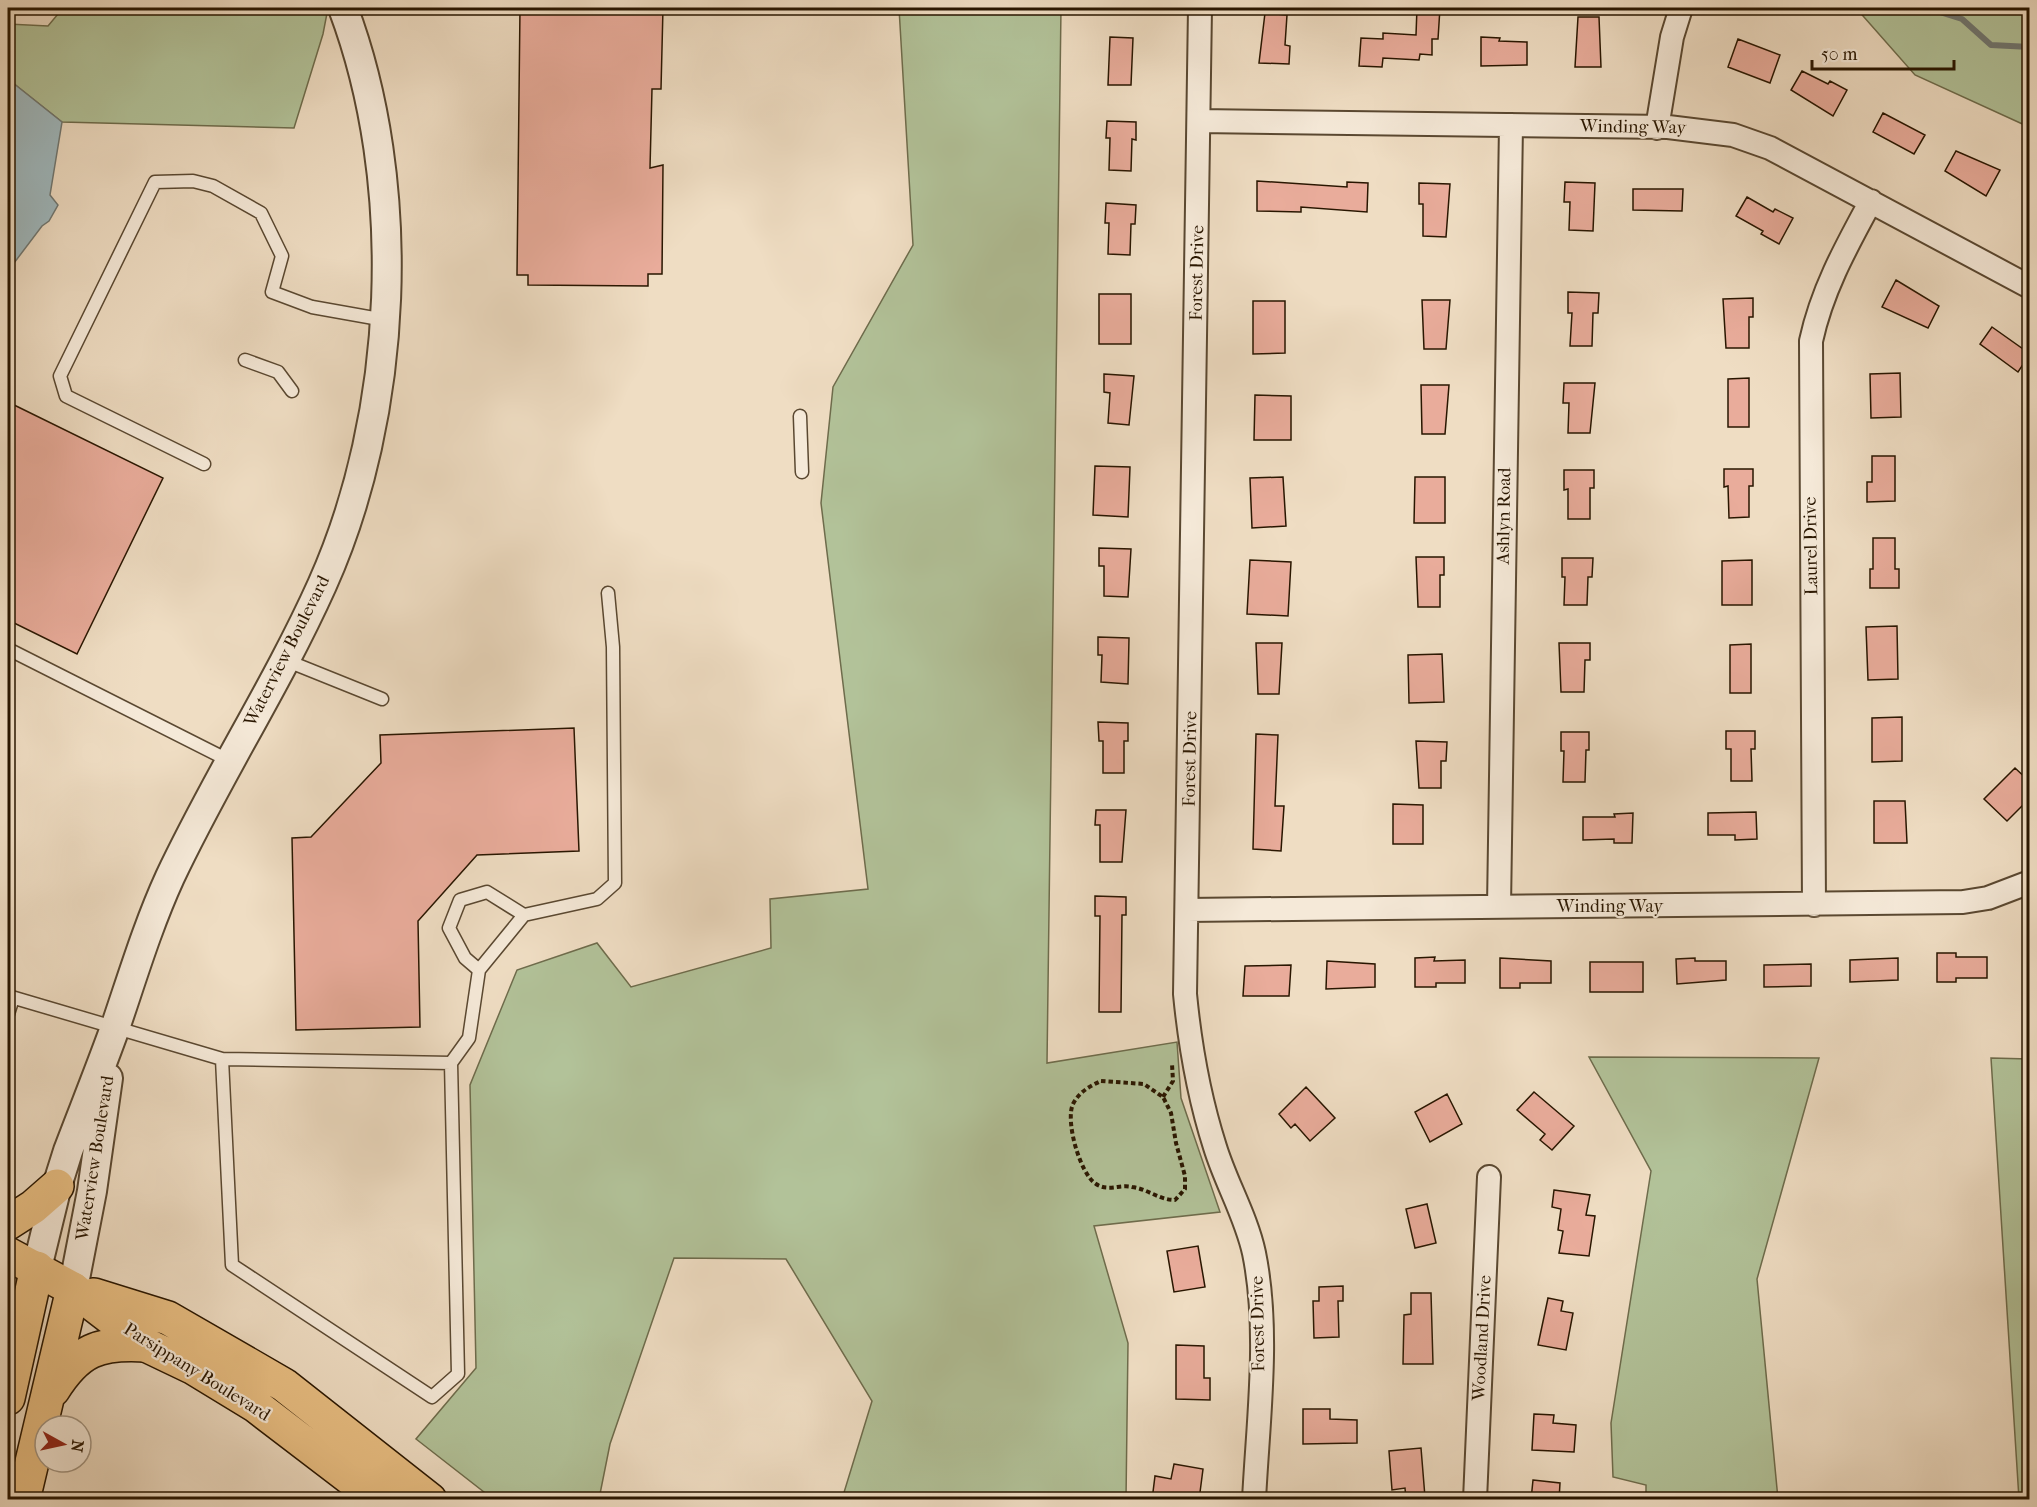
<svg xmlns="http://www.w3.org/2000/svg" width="2037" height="1507" font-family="'IM FELL French Canon',serif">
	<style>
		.green { fill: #b2c299; stroke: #6e6c4c; stroke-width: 1.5 }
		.water { fill: #9fb9bf; stroke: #707873; stroke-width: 1.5 }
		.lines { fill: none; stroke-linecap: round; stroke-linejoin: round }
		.stream { stroke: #707873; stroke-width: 6 }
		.building { fill: #e9ac9b; stroke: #291600; stroke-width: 1.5 }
		.service-casing { stroke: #5a4831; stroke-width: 15 }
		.minor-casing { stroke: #5a4831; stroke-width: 26 }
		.tertiary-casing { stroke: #5a4831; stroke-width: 32 }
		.primary-casing { stroke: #291600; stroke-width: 36 }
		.motorway-casing { stroke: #291600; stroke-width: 36 }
		.path { stroke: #291600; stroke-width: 4; stroke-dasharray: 4.5 3; stroke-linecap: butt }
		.service { stroke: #f5e9d8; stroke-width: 12 }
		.minor { stroke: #f5e9d8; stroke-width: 22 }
		.tertiary { stroke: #f5e9d8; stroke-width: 28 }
		.primary { stroke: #e8be82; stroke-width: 33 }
		.motorway { stroke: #e8be82; stroke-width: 33 }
		.labels { text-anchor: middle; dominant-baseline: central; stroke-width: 4.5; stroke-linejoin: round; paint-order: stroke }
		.street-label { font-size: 18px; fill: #291600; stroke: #f5e9d8 }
	</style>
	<rect width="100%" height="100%" fill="#efddc3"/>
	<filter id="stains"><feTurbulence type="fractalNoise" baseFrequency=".00333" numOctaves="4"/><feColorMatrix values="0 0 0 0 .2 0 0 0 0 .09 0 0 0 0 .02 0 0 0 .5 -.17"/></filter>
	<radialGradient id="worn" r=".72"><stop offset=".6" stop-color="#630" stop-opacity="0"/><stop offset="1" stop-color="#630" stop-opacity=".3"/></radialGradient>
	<path class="green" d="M63,8h265l-5,26 -29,94 -232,-6 -54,-43v-55l40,2z
		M899,8h162l-14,1055 130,-21 4,56 39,114 -126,14 34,117 -2,156h-284l30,-98 -86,-142 -112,-1 -64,186 -11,55h-106l-77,-60 60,-71 -6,-283 47,-115 80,-27 34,44 140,-39 -1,-49 98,-10 -47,-386 12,-116 80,-142z
		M1856,8h173v119l-114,-52z
		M1589,1057l230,1 -62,221 21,220h-132v-14l-33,-8 -2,-54 40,-252z
		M1991,1058l38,1v440h-10z"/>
	<path class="water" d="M8,79l54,43 -12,73 8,10 -9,16 -7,5 -34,45z"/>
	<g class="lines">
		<path class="stream" d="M1927,8l35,11 29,26 39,2"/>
	</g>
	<path class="building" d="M520,8h143l-2,81h-9l-2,79 13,-3 -1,109h-14v12l-120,-1v-10h-11z
		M1417,8h23l-2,31h-6v16l-12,-1 -1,6 -36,-2 -1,9 -23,-1 2,-28 22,1v-6l33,2z
		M1265,13l22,2 -2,30 5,1 -1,18 -30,-1z
		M1578,17h21l2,50h-26z
		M1110,37l23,1 -2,47h-23z
		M1481,37l19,1 -1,3 28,1v23l-46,1z
		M1738,39l42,16 -10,28 -42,-16z
		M1802,71l26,13 2,-3 17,9 -14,26 -42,-26z
		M1883,113l42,22 -11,19 -41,-22z
		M1107,121l29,1v18l-4,-1 -1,32 -22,-1 1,-32h-4z
		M1956,151l44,19 -14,26 -41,-25z
		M1257,181l90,6v-5l21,1 -1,29 -66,-5v5l-44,-1z
		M1565,182l30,1 -2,48 -24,-1 1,-28h-6z
		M1419,183l31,1 -4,53 -23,-1v-32h-4z
		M1633,189h50l-1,22 -49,-1z
		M1747,197l26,15 2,-3 18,9 -14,26 -18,-10 2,-3 -27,-15z
		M1106,203l30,2 -1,19h-4l-1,31 -22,-1 1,-31h-4z
		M1896,280l43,26 -11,22 -46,-21z
		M1568,292l31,1 -1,20h-5l-1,33h-22l2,-33h-4z
		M1099,294h32v50h-32z
		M1753,298v19h-4v31h-23l-3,-49z
		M1422,300h28l-4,49h-22z
		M1253,301h32v52l-32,1z
		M1992,327l38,27 -12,18 -38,-28z
		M1900,373l1,44 -30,1 -1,-44z
		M1104,374l30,2 -5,49 -21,-2 2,-30 -6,-1z
		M1749,378v49h-21v-48z
		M1564,383h31l-5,50h-22l1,-30h-6z
		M1421,385h28l-4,49h-23z
		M1255,395l36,1v44h-37z
		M8,402l155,76 -86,176 -69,-34z
		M1872,456h23v45l-28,1v-20h5z
		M1095,466l35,1 -2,50 -35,-2z
		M1724,469h29v17h-4v31l-20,1 -1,-32 -4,1z
		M1564,470h30v18h-4v31h-22v-30l-4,1z
		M1283,477l3,49 -34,2 -2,-50z
		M1415,477h30v46h-31z
		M1873,538h22v31h4v19h-29v-19h3z
		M1099,548l32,1 -3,48 -24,-1v-30h-5z
		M1416,557h28v18h-4v32h-22z
		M1562,558h31l-1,19h-4l-1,28h-23l1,-28h-3z
		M1250,560l41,2 -3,54 -41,-2z
		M1752,560v45h-30v-44z
		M1897,626l1,53 -30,1 -2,-53z
		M1098,637l31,1 -1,46 -27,-2 1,-27h-4z
		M1256,643h26l-3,51h-21z
		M1559,643h31v17h-5l-1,32h-23z
		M1751,644v49h-21v-48z
		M1442,654l2,48 -35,1 -1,-48z
		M1902,717v44l-30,1v-44z
		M1098,722l30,1v18h-4v32h-21v-32h-4z
		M574,728l5,123 -102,4 -59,66 2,106 -124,3 -4,-192 19,-1 70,-74 -1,-28z
		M1726,731h29v18h-4l1,32h-21v-32h-5z
		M1561,732h28v18h-3l-1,32h-22l1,-31h-3z
		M1256,734l22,1 -3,71h9l-3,45 -28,-2z
		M1416,741l31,1 -1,19h-5v27h-22z
		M2015,768l15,14v16l-23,23 -23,-22z
		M1874,801h31l2,42h-33z
		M1393,804l30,1v39h-30z
		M1096,810h30l-4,52h-22v-37h-5z
		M1756,812l1,27 -22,1v-5h-27v-22z
		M1633,813l-1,30h-18v-4l-31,1v-23h32l-1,-3z
		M1095,896l31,1v18h-4l-1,97h-22l1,-96h-5z
		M1937,953h19v4h31v21h-31v4h-19z
		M1435,957l-1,4 31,-1v23h-29v4h-21v-29z
		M1500,958l51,3v22h-31v5h-20z
		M1695,958v3h31v19l-49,4 -1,-25z
		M1898,958v22l-48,2v-22z
		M1327,961l48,3v23l-49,2z
		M1590,962h53v30h-53z
		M1811,964v22l-47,1v-22z
		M1291,965l-2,31h-46l2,-30z
		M1306,1087l29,31 -25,23 -15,-17 -4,4 -12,-14z
		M1534,1092l40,34 -22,24 -12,-10 5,-6 -28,-24z
		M1447,1094l15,30 -32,18 -15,-30z
		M1554,1190l36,5 -4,20 9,1 -6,40 -30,-3 4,-22 -5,-1 3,-21 -9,-2z
		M1427,1204l9,39 -21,5 -9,-39z
		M1198,1246l7,41 -31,5 -7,-41z
		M1343,1286v15h-5l1,36 -25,1 -1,-37h6v-14z
		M1411,1293h20l2,71h-30l1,-49 7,-1z
		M1548,1298l15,3 -2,10 12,2 -7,37 -28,-5z
		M1176,1345l28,1v32h6v22l-34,-1z
		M1303,1409h27v10l27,1v23l-54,1z
		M1534,1414l20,1 -1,8 23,2 -2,27 -42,-2z
		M1421,1448l4,49 -19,2 -1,-11 -13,2 -3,-39z
		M1174,1464l29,5 -4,31h-47l3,-24 16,3z
		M1533,1480l27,3 -1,17h-28z"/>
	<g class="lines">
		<defs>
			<path id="service" d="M245,360l33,12 14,19
				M800,416l2,56
				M204,464l-138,-68 -6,-20 95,-194 38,-1 20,5 48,27 21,43 -10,36 40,15 73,13
				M8,649l222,112
				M285,660l97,39
				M479,970l-14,-12 -16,-30 11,-28 27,-8 37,23
				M8,996l214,63 229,4 7,311 -26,23 -200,-132 -10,-206
				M8,1014l5,-16
				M451,1063l18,-25 10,-68 45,-55 73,-16 18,-16 -2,-236 -5,-54"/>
			<path id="minor" d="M1200,8l-15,986c5,52 14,103 30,153 11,36 31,69 39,106 16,78 4,167 0,247
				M1199,121l469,6 65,8 37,13 260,139
				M1657,128l15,-91 9,-29
				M1814,905l-3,-564c11,-51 35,-94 60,-140
				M1499,907l12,-782
				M1187,910l776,-8 25,-4 42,-16
				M1475,1500l14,-323"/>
			<path id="tertiary" d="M37,1268l20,-82 11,-35c16,-42 33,-84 48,-126 17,-50 32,-100 54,-148 47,-100 107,-192 152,-292 77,-171 87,-402 21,-577
				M73,1289l19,-98 16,-113"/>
			<path id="primary" d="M8,1223l25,-16 24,-21
				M8,1254l65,35 73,56 46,22 64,39 123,94
				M94,1295l74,23 116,67 146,115"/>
			<path id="motorway" d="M53,1390c25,-40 46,-48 93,-45
				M8,1398l29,-130
				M23,1500l50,-211"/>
		</defs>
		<use href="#service" class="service-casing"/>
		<use href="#minor" class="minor-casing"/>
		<use href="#tertiary" class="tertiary-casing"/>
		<use href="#primary" class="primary-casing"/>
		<use href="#motorway" class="motorway-casing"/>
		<path class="path" d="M1101,1081l43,3 19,13 8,16 5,30 9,33v13l-10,11c-16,0 -27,-11 -43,-13 -12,-3 -24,5 -36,-3 -16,-10 -31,-63 -23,-80 6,-12 17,-18 28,-23z
			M1163,1097l10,-16 -1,-17"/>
		<use href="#service" class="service"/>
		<use href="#minor" class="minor"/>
		<use href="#tertiary" class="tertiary"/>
		<use href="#primary" class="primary"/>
		<use href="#motorway" class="motorway"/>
	</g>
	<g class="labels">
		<g class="street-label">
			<text transform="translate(1633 127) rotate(1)">Winding Way</text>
			<text transform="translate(1197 273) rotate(-89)">Forest Drive</text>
			<text transform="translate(1504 516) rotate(-89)">Ashlyn Road</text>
			<text transform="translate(1811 546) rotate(-91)">Laurel Drive</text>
			<text transform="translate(287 651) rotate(-63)">Waterview Boulevard</text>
			<text transform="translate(1190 759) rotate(-89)">Forest Drive</text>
			<text x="1610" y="906">Winding Way</text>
			<text transform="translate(95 1158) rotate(-81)">Waterview Boulevard</text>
			<text transform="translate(1258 1324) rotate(-91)">Forest Drive</text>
			<text transform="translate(1482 1338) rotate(-87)">Woodland Drive</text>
			<text transform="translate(197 1372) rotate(32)">Parsippany Boulevard</text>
		</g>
	</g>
	<rect width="2037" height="1507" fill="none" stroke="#efddc3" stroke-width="30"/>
	<rect x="9" y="9" width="2019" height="1489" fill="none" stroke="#291600" stroke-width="3"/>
	<rect x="15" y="15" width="2007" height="1477" fill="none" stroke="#291600" stroke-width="1.5"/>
	<g transform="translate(63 1444) rotate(98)"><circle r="28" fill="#f5e9d8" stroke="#a39582" stroke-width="1.5"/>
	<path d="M0-4.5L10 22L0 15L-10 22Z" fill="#8f2418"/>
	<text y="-9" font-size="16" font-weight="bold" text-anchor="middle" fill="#291600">N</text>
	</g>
	<path d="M1812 60v9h142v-9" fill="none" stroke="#291600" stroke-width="3"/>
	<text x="1821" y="60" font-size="18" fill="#291600" stroke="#f5e9d8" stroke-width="4.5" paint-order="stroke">50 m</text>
	<rect width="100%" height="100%" filter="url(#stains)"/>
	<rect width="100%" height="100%" fill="url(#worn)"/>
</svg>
